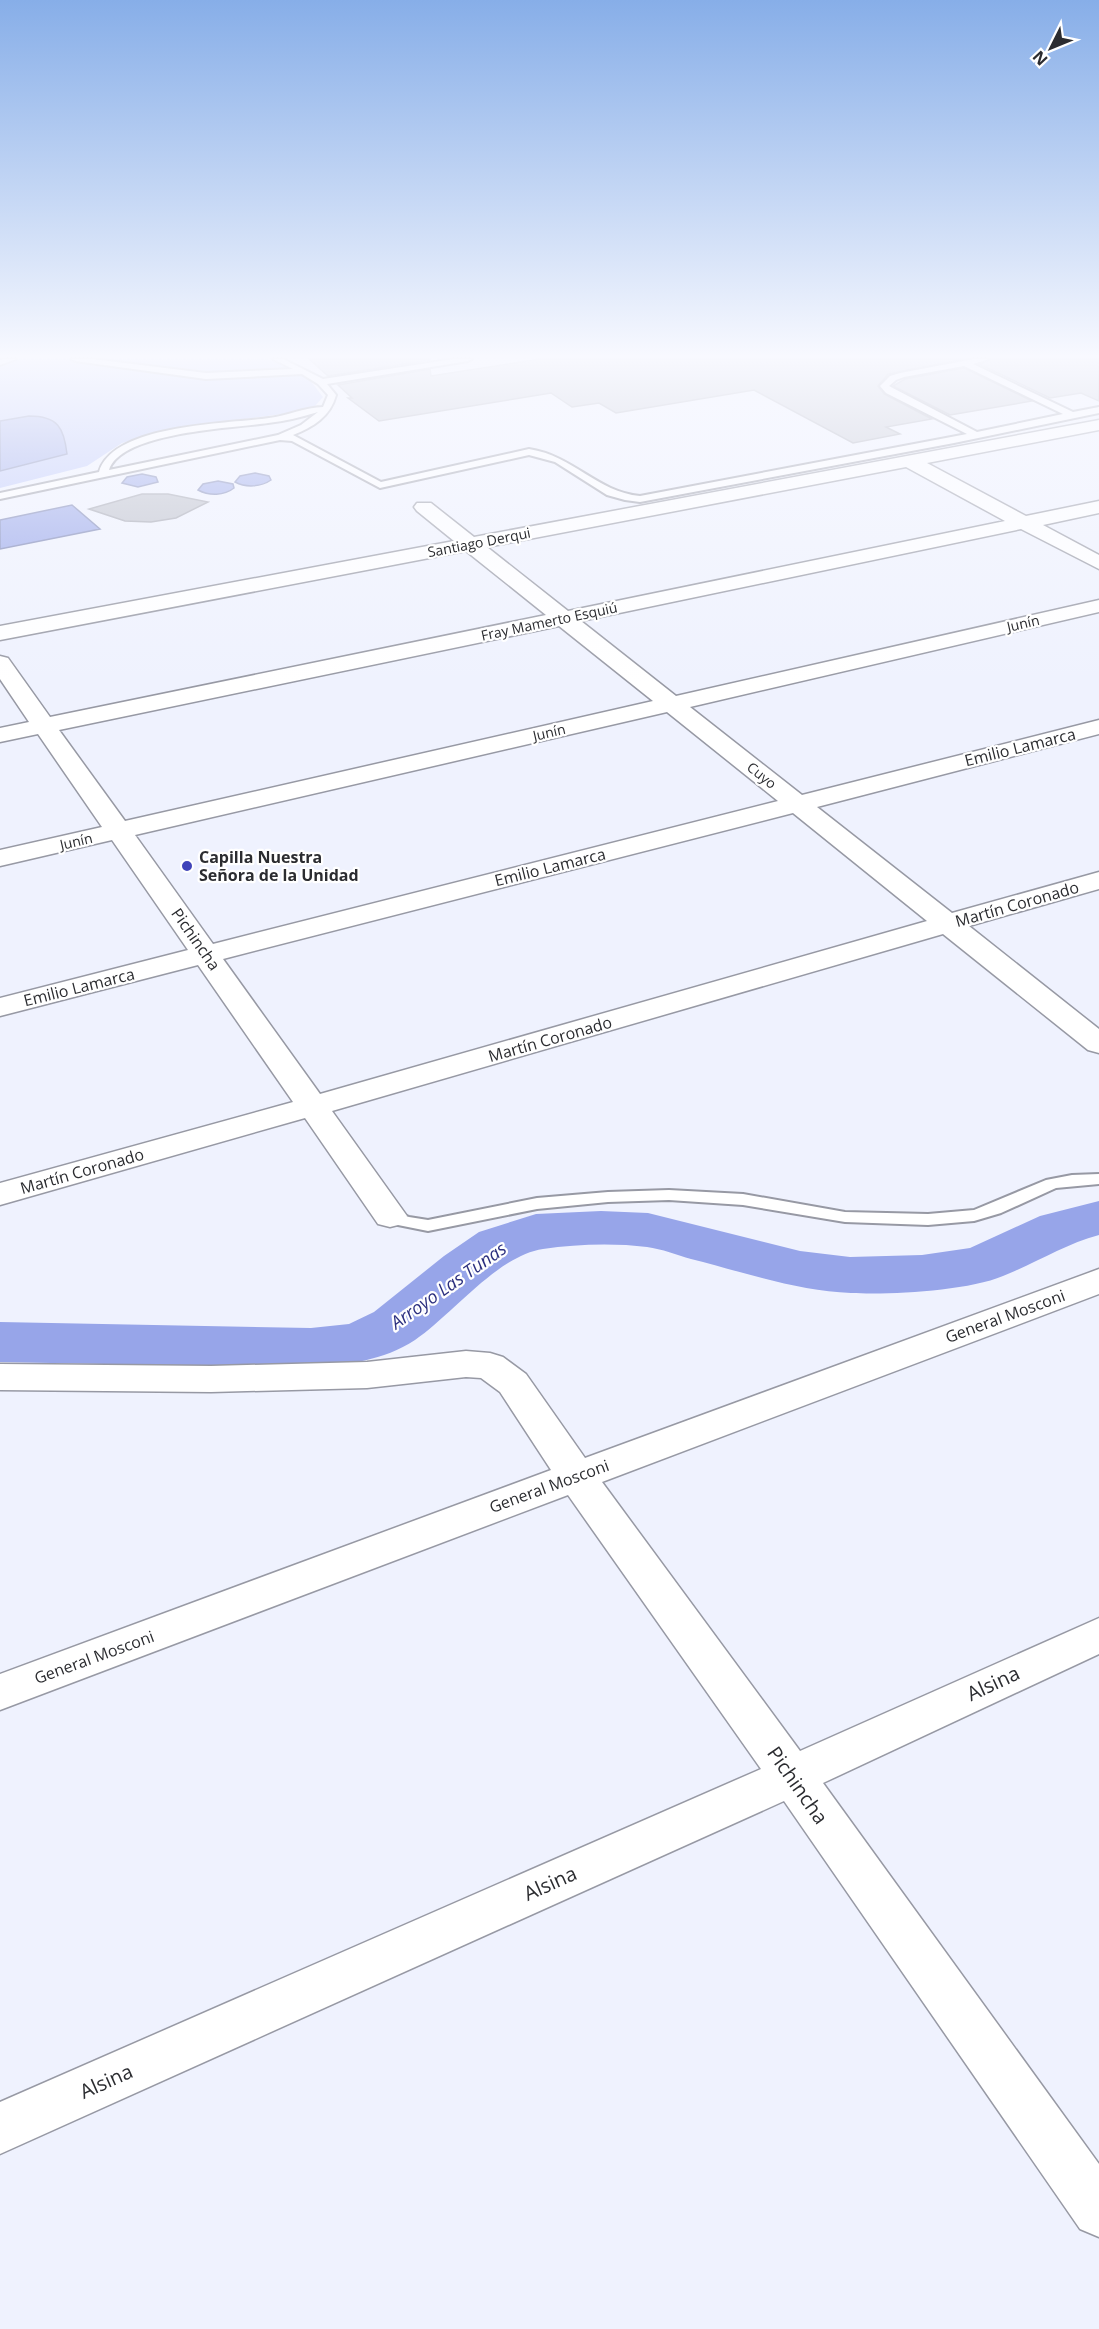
<svg xmlns="http://www.w3.org/2000/svg" width="1099" height="2329" font-family="'Open Sans',sans-serif">
	<style>
		.green { fill: #bbc6f9 }
		.water { fill: #97a5e9; stroke: #7781b2; stroke-width: 1.5 }
		.lines { fill: none; stroke-linecap: round; stroke-linejoin: round }
		.river { fill: #97a5e9; fill-rule: evenodd }
		.building { fill: #bbbec9; stroke: #9fa1ac; stroke-width: 1.5 }
		.service-casing { stroke: #9799a4; stroke-width: 4 }
		.minor-casing { stroke: #9799a4; stroke-width: 3 }
		.service { fill: #fff; fill-rule: evenodd }
		.minor { fill: #fff; fill-rule: evenodd }
		.poi-dot { fill: #4044b9; stroke: #fff; stroke-width: 2 }
		.labels { text-anchor: middle; dominant-baseline: central; stroke-width: 4.5; stroke-linejoin: round; paint-order: stroke }
		.far-street-label { font-size: 14px; fill: #2b2c30; stroke: #fff }
		.street-label { font-size: 16px; fill: #2b2c30; stroke: #fff }
		.poi-label { font-size: 16px; font-weight: bold; fill: #2b2c30; stroke: #fff; text-anchor: start }
		.water-label { font-size: 18px; font-style: italic; fill: #2c307f; stroke: #fff }
		.near-street-label { font-size: 20px; fill: #2b2c30; stroke: #fff }
	</style>
	<rect width="100%" height="100%" fill="#eff2fe"/>
	<path class="green" d="M0,359h268l38,16 17,22 -8,9 -25,7 -76,10 -61,11 -31,9 -35,23 -87,22z"/>
	<path class="water" d="M29,416c29,0 35,12 38,38l-67,17v-50z
		M255,473l14,3 2,4c-10,7 -25,8 -36,2l5,-6z
		M142,474l14,3 2,5 -20,5 -16,-4 5,-6z
		M218,481l15,3 1,4c-10,8 -25,8 -36,2l5,-6z
		M72,505l28,24 -100,20v-29z"/>
	<g class="lines">
		<path class="river" d="M1099,1201v34c-34,9 -63,28 -96,41 -36,15 -112,19 -152,17 -54,-2 -108,-21 -160,-34 -14,-4 -29,-10 -44,-12 -32,-4 -71,-3 -104,2 -46,7 -90,65 -128,91 -32,21 -67,24 -104,28l-311,-6v-40l311,6 38,-4 25,-12 70,-56 35,-24 57,-18 65,-3 47,2 152,38 50,6 72,-2 48,-7 70,-32z"/>
	</g>
	<path class="building" d="M309,359h120l1,1 -102,16z
		M540,359h424l-76,15 -10,12 6,8 48,25 -46,8 14,7 -47,9 -99,-53 -138,23 -17,-10 -27,4 -21,-14 -172,28 -31,-23h4l-14,-13 92,-16 1,7z
		M991,359h108v42l-18,-8 -31,5 -71,-34z
		M964,368l68,33 -82,14 -57,-29 12,-7z
		M142,494h26l40,8 -32,16 -25,4 -26,-1 -36,-12z"/>
	<g class="lines">
		<defs>
			<path id="service" d="M5,359h11l-16,6v-5z
				M71,359h21l114,14 87,-4 -20,-10h10l40,20 131,-20h18l-4,2 -141,23 9,11c-6,22 -23,32 -43,40l88,47 148,-33c45,7 68,43 111,47l327,-62 -81,-41 -6,-7 10,-10 10,-3 74,-14h15l-16,5 100,48 26,-5v6l-145,30 -314,59 -15,-2 -18,-5 -52,-33 -26,-7 -149,33 -88,-47 -12,-1 -280,59v-6l99,-21c14,-48 128,-48 170,-54 17,-2 37,-11 54,-11l5,-12 -10,-11 -16,-10 -96,5 -131,-18zM964,366l99,48 -86,18 -88,-46 7,-6 8,-3zM318,412l-17,13 -23,10 -169,35c12,-38 124,-42 159,-47 17,-2 34,-6 50,-11z
				M1099,1174v10l-43,4 -55,25 -27,8 -46,4 -83,-3 -102,-17 -74,-5 -61,2 -71,7 -109,22 -30,-6 -14,-5 -3,-4 3,-4 6,-1 19,6 19,3 109,-22 71,-6 61,-2 74,4 102,18 83,2 46,-4 72,-30 26,-5z"/>
			<path id="minor" d="M1099,420v10l-172,33 99,53 73,-15v12l-56,12 56,30v14l-78,-40 -440,92 95,75 423,-96v12l-409,95 112,88 297,-75v14l-282,73 135,106 147,-41v17l-130,37 130,103v24l-11,-3 -145,-116 -611,177 75,105 -5,8 -12,3 -12,-3 -73,-106 -305,87v-22l293,-81 -95,-137 -198,51v-18l188,-48 -76,-110 -112,26v-16l102,-23 -64,-93 -38,8v-14l29,-6 -29,-43v-23l8,2 42,59 496,-102 -80,-64 -466,89v-14l454,-85 -37,-30 -3,-4 3,-4h14l43,34zM906,467l99,54 -437,90 -81,-64zM559,626l94,75 -528,120 -66,-91zM667,712l111,89 -565,143 -78,-109zM793,813l134,108 -607,173 -97,-135z
				M1099,1269v25l-497,188 198,269 299,-133v36l-276,129 276,381v73l-19,-8 -296,-428 -784,353v-52l761,-333 -193,-274 -568,215v-36l551,-204 -51,-78 -19,-14 -15,-1 -99,11 -156,4 -211,-2v-26l211,2 156,-4 99,-11 24,2 13,4 23,17 59,84z"/>
		</defs>
		<use href="#service" class="service-casing"/>
		<use href="#minor" class="minor-casing"/>
		<use href="#service" class="service"/>
		<use href="#minor" class="minor"/>
	</g>
	<linearGradient id="sky" x2="0" y2="1"><stop stop-color="#87aee8"/><stop offset="0.52" stop-color="#f8f9ff"/><stop offset="1" stop-color="#f8f9ff" stop-opacity="0"/></linearGradient>
	<rect width="1099" height="685" fill="url(#sky)"/>
	<circle class="poi-dot" cx="187" cy="866" r="6"/>
	<g class="labels">
		<g class="far-street-label">
			<text transform="translate(479 542) rotate(-11)">Santiago Derqui</text>
			<text transform="translate(549 621) rotate(-12)">Fray Mamerto Esquiú</text>
			<text transform="translate(1023 623) rotate(-13)">Junín</text>
			<text transform="translate(549 732) rotate(-13)">Junín</text>
			<text transform="translate(762 775) rotate(39)">Cuyo</text>
			<text transform="translate(76 841) rotate(-13)">Junín</text>
		</g>
		<g class="street-label">
			<text transform="translate(1020 747) rotate(-14)">Emilio Lamarca</text>
			<text transform="translate(550 867) rotate(-14)">Emilio Lamarca</text>
			<text transform="translate(1017 904) rotate(-16)">Martín Coronado</text>
			<text transform="translate(196 939) rotate(55)">Pichincha</text>
			<text transform="translate(79 987) rotate(-14)">Emilio Lamarca</text>
			<text transform="translate(550 1039) rotate(-16)">Martín Coronado</text>
			<text transform="translate(82 1171) rotate(-16)">Martín Coronado</text>
			<text transform="translate(1005 1316) rotate(-20)">General Mosconi</text>
			<text transform="translate(549 1486) rotate(-20)">General Mosconi</text>
			<text transform="translate(94 1657) rotate(-20)">General Mosconi</text>
		</g>
		<g class="poi-label">
			<text x="199" y="857">Capilla Nuestra<tspan x="199" dy="18">Señora de la Unidad</tspan></text>
		</g>
		<g class="water-label">
			<text transform="translate(448 1285) rotate(-35)">Arroyo Las Tunas</text>
		</g>
		<g class="near-street-label">
			<text transform="translate(993 1683) rotate(-25)">Alsina</text>
			<text transform="translate(798 1785) rotate(55)">Pichincha</text>
			<text transform="translate(550 1883) rotate(-24)">Alsina</text>
			<text transform="translate(106 2081) rotate(-24)">Alsina</text>
		</g>
	</g>
	<g transform="translate(1051 48) rotate(227)" stroke="#ffffff" stroke-width="4.5" paint-order="stroke">
	<path d="M0-4.5L10 22L0 15L-10 22Z" fill="#2b2c30"/>
	<text y="-9" font-size="16" font-weight="bold" text-anchor="middle" fill="#2b2c30">N</text>
	</g>
</svg>
